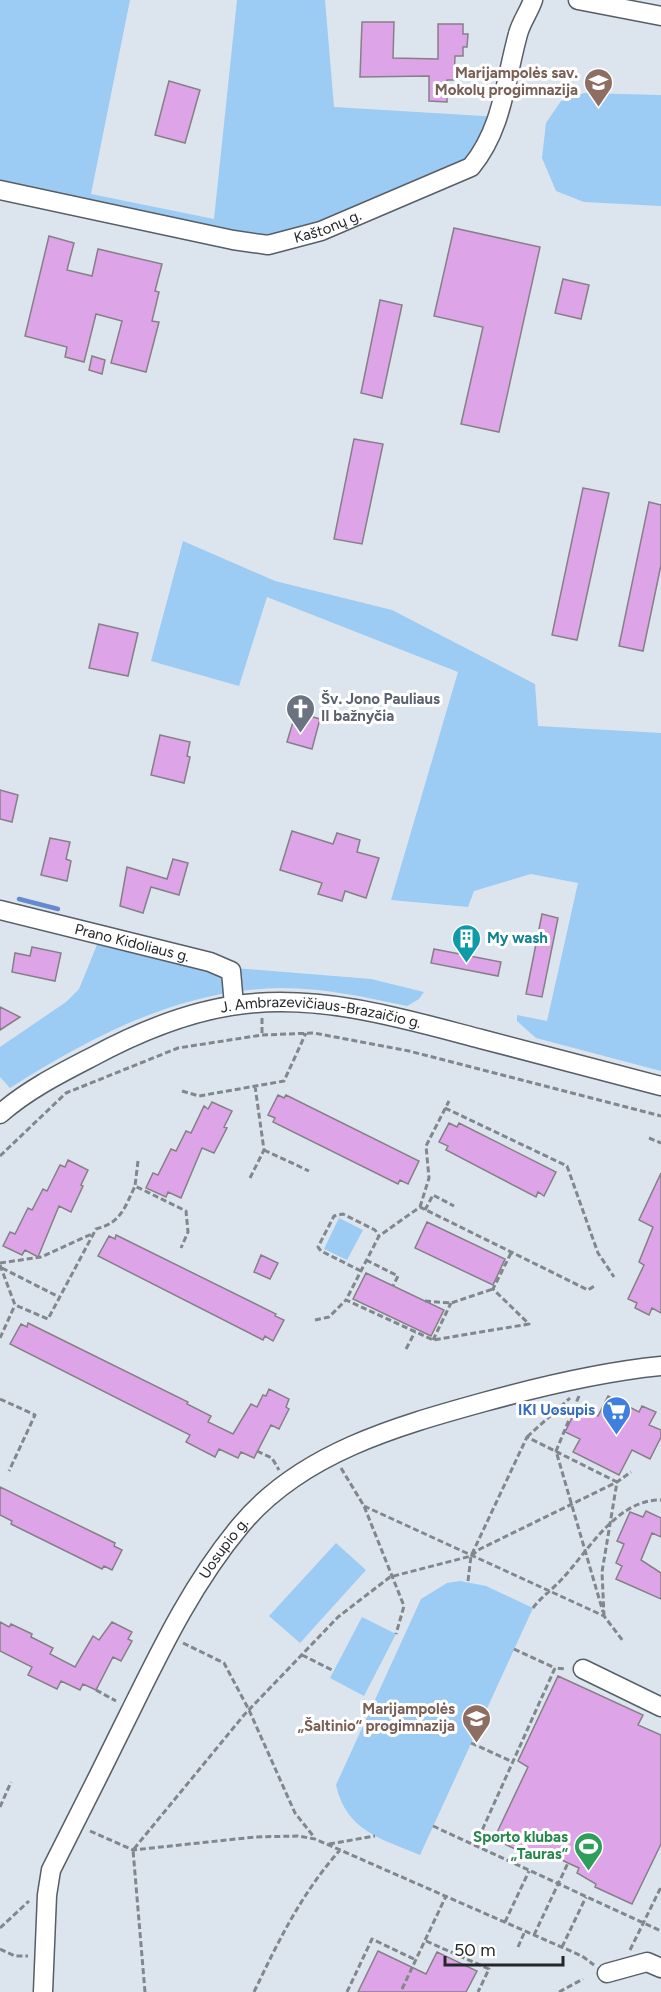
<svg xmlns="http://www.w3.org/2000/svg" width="661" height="1992" font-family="Figtree,sans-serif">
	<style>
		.green { fill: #9ccbf4 }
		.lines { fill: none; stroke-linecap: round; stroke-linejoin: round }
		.stream { stroke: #668ace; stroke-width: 4.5 }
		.building { fill: #dda5e8; stroke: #867f87; stroke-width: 1.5 }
		.minor-casing { stroke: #575e65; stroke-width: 21 }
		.path { stroke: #81878c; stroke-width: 3; stroke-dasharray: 6 3; stroke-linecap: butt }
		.minor { stroke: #fff; stroke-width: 18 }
		.labels { text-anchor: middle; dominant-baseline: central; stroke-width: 6; stroke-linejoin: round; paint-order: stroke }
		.education-label { font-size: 15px; font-weight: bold; fill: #785e54; stroke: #fff; text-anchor: end }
		.street-label { font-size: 15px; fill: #24272a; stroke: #fff }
		.worship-label { font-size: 15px; font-weight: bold; fill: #5b616d; stroke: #fff; text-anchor: start }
		.culture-label { font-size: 15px; font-weight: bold; fill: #0d838f; stroke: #fff; text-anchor: start }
		.shop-label { font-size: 15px; font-weight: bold; fill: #366cbe; stroke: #fff; text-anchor: end }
		.leisure-label { font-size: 15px; font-weight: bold; fill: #27864d; stroke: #fff; text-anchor: end }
	</style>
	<rect width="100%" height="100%" fill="#dce5ed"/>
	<path class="green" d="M0,0h130l-39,194 123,25 23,-219h88l9,107 166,10 -29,50 -203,78 -268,-55z
		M584,93l77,2v111l-77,-4 -28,-11 -14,-33 4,-35 15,-22z
		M183,541l92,40 117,29 143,74 3,42 123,7v338l-125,-33 -19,-17v-6l30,6 31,-138 -47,-9 -57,17 -6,16 -77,-7 67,-228 -191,-75 -28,89 -88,-25z
		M101,935l134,33 136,11 53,13 -5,7 -12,7c-42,-9 -83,-18 -126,-18 -100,1 -189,48 -271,100l-10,-11v-30l66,-45 13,-13z
		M339,1218l24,12 -16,30 -23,-11z
		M336,1543l30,27 -66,73 -31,-27z
		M460,1581l26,5 47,22 -113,247c-38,-16 -74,-24 -84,-70l85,-186 26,-16z
		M362,1617l34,17 -32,62 -34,-18z"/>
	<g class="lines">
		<path class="stream" d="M19,899l39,10"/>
	</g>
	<path class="building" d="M362,22h32l-1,36 45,1v-35h25v10h5l-1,13h-4v9h-8l-1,24h-7v22l-18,-1v-25l-69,1z
		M169,81l31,9 -15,53 -30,-8z
		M454,228l86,19 -41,185 -38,-8 22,-97 -49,-11z
		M49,236l25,7 -7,27 25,6 6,-27 64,15 -7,27 4,1 -7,29 7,1 -13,50 -35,-9 11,-42 -26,-7 -12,48 -19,-5 2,-10 -42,-11z
		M563,279l26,6 -8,34 -26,-6z
		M380,300l22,5 -20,93 -21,-5z
		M92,356l13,4 -3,14 -13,-4z
		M354,439l29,5 -21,100 -28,-5z
		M583,488l26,5 -32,147 -25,-5z
		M649,502l12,3v60l-18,86 -24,-5z
		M99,624l39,9 -10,43 -39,-8z
		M296,712l24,7 -8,30 -25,-7z
		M160,735l30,7 -3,14 3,1 -6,26 -33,-8z
		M0,790l18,5 -6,27 -12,-3z
		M292,831l41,13 4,-11 23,7 -3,12 22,6 -13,40 -21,-7 -3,10 -24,-7 4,-11 -42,-13z
		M50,838l20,4 -4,17 5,2 -4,20 -26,-6z
		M173,859l15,4 -9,32 -28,-8 -8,26 -23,-7 7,-39 40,12z
		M542,914l16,4 -16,79 -16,-3z
		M32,947l29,6 -6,28 -43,-9 3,-19 15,3z
		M434,949l67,13 -3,14 -67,-13z
		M0,1007l20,10 -20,13z
		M278,1095l6,3 2,-3 133,66 -11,23 -8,-4 -2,4 -125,-62 2,-4 -7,-3z
		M212,1102l20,9 -8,16 3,1 -13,25 -12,-5 -21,50 -13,-6 -2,5 -20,-9 7,-15 5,2 13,-26 5,2 10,-20 5,2 13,-27 4,3z
		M449,1123l8,4 2,-4 97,49 -12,24 -6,-4 -2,5 -90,-47 2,-4 -9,-4z
		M68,1160l20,10 -7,15 2,1 -12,26 -12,-6 -21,51 -13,-7 -3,5 -19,-9 7,-14 5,2 13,-26 4,2 11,-21 4,2 13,-26 5,2z
		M661,1173v140l-9,-5 -3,7 -14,-7 2,-5 -9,-4 16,-34 -5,-3 14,-35 -14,-7z
		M427,1222l78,37 -12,26 -78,-37z
		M116,1235l160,79 -1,2 9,4 -11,21 -8,-5 -2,4 -165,-84 11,-20 6,3z
		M261,1255l17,8 -8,16 -16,-7z
		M366,1273l78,37 -13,26 -78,-37z
		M28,1323l160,79 -1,2 24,12 -3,6 25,12 18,-30 6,3 6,-12 3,1 3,-7 20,10 -3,8 3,2 -10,20 -8,-4 -17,33 -13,-6 -3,6 -19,-9 -4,8 -29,-15 4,-7 -180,-91 11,-20 6,3z
		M608,1396l31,16 3,-6 14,6 -7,13 12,5v7l-11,22 -18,-9 -13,25 -46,-23 7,-13 -15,-7 13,-26 20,10z
		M0,1487l115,56 -1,3 8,4 -10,20 -8,-4 -2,3 -91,-45 1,-3 -12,-6z
		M646,1511l15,7v19l-9,-4 -11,27 20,13v26l-45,-20 6,-13 -6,-3 8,-19 -7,-3 13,-29 13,5z
		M0,1622l9,5 2,-3 21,10 -1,3 22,11 -3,6 25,13 18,-31 6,4 13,-18 20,10 -4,7 4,2 -11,20 -8,-4 -17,33 -13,-6 -3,6 -19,-9 -4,8 -29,-14 4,-8 -32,-16z
		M558,1676l85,39 -5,10 23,10v109l-29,60 -37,-17 1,-3 -19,-11 2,-5 -11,-5 -16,-8 -2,5 -8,-4 -1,3 -8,-4 -1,2 -38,-18 34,-72 -10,-6z
		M378,1951l48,23 11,-22 40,19 -11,21h-108z"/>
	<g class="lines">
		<defs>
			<g id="minor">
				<path d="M578,0l83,16"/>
				<path id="s1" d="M0,190l233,50 35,5 53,-14 150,-64c32,-39 34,-86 47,-133 3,-12 11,-22 15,-34"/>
				<path id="s2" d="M0,910l210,52 21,9 3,34"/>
				<path id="s3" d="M0,1114c27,-24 61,-41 92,-57 48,-26 99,-47 153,-53 80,-9 160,15 236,35 60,16 120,31 180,47"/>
				<path d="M583,1669l78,38"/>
				<path d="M607,1973l40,-11 14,6"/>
				<path id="s4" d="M43,1992l4,-97 4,-25c27,-53 53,-105 79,-158 32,-65 64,-131 111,-187 60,-72 156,-99 243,-123 58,-16 116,-30 177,-36"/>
			</g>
		</defs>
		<use href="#minor" class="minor-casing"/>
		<path class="path" d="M262,1018v17
			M182,1091l17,5 85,-15 22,-48
			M445,1108l122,58 31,87 16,24
			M649,1138l12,5
			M264,1150l45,21
			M0,1156l66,-63 112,-45 84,-13 52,-2 95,18 252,65
			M138,1161l-3,25 51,25 2,21 -7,16
			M250,1178l14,-28 -9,-64
			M420,1207l9,-29 -3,-32 23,-45
			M425,1210l8,-15 21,11
			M511,1253l-18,36 36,35 -96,16 -87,-40 33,-64 41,-29 168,83 8,-5
			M366,1260l32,16 -5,10
			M0,1263l41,-6 53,-24
			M0,1265l15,40 33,14 48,-90c25,-6 29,-22 39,-43
			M2,1268l57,29
			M361,1271l-40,-20 -3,-4 16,-31 9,-2 32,16 4,6
			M425,1301l26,2 42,-14
			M315,1320l14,-3 17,-17
			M0,1338l15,-33
			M433,1340l18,-37
			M406,1349l9,-17
			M579,1396l-23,55 47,161
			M0,1399l35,16 -26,56
			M527,1437l43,-39
			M257,1451l15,7 7,12
			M341,1468l23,38 40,100 -8,28
			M364,1506l240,110 19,25
			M468,1581l3,-25 56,-119 90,45 -15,90 2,44
			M533,1608c8,-11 20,-19 29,-29 27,-29 55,-80 99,-79
			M183,1643l41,20 25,47 46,103 19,24
			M514,1649l41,19
			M302,1655l32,16
			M96,1690l20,11
			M471,1743l42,19
			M0,1807l11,-25
			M433,1826l228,105
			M90,1831l43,19 122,-13 43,-1 17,3 267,117 12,9
			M329,1844l46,-8
			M475,1846l80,-178 11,1
			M505,1922l24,-51
			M0,1928l29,-27
			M534,1935l34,-72
			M426,1941l63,28 -11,23
			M518,1947l7,-16
			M562,1947l24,-50
			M0,1949l15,7h13
			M630,1950l31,-63
			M402,1989l44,-93
			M145,1992l-12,-142 111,-135 94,-98 52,-40 81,-21 9,-7 137,-67 14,-10
			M254,1992c25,-52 47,-98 86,-142
			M347,1992l25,-53 44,21
			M559,1992l24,-13"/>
		<use href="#minor" class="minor"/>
	</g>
	<defs>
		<symbol id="school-pin" viewBox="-11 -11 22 30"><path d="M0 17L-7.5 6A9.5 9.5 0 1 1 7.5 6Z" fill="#8d6e63" stroke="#fff"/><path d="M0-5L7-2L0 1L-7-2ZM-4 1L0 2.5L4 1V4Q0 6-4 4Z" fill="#fff"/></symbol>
		<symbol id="church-pin" viewBox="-11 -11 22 30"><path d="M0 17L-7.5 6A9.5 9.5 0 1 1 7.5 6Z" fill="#6b7280" stroke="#fff"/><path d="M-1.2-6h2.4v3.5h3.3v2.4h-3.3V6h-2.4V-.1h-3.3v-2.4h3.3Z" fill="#fff"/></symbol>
		<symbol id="building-pin" viewBox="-11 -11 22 30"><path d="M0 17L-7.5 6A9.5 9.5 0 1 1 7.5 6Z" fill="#0f9aa8" stroke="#fff"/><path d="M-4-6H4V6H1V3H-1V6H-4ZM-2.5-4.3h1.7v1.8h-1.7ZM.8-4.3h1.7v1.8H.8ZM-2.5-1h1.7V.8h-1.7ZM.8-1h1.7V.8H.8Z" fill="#fff"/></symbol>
		<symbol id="supermarket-pin" viewBox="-11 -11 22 30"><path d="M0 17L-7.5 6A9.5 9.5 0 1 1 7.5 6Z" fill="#3f7fe0" stroke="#fff"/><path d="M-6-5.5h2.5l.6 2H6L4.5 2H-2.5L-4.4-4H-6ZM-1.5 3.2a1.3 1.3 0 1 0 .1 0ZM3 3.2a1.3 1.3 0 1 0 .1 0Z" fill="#fff"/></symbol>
		<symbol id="stadium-pin" viewBox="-11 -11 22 30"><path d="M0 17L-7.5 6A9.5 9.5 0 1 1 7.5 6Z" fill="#2e9e5b" stroke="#fff"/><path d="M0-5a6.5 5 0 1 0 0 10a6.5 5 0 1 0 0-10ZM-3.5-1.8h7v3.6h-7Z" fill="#fff"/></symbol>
	</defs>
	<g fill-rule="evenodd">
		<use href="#school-pin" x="582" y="66" width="33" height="45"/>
		<use href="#church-pin" x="284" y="692" width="33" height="45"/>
		<use href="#building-pin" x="450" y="922" width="33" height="45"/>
		<use href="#supermarket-pin" x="600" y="1394" width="33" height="45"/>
		<use href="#school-pin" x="460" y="1702" width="33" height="45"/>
		<use href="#stadium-pin" x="572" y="1830" width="33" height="45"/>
	</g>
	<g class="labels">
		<g class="education-label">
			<text x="578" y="73">Marijampolės sav.<tspan x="578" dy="17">Mokolų progimnazija</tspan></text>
			<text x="455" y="1709">Marijampolės<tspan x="455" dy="17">„Šaltinio“ progimnazija</tspan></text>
		</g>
		<g class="street-label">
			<text stroke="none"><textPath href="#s1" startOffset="336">Kaštonų g.</textPath></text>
			<text stroke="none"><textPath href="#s2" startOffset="136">Prano Kidoliaus g.</textPath></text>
			<text stroke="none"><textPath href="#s3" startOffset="348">J. Ambrazevičiaus-Brazaičio g.</textPath></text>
			<text stroke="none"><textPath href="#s4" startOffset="488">Uosupio g.</textPath></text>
		</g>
		<g class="worship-label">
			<text x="321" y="699">Šv. Jono Pauliaus<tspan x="321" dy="17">II bažnyčia</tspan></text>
		</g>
		<g class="culture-label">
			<text x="487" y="938">My wash</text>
		</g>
		<g class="shop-label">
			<text x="595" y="1410">IKI Uosupis</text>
		</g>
		<g class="leisure-label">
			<text x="568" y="1837">Sporto klubas<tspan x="568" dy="17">„Tauras“</tspan></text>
		</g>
	</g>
	<path d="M445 1956v9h118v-9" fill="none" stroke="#24272a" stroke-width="3"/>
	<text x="454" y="1956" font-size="18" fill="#24272a" stroke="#ffffff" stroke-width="4.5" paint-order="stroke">50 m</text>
</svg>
